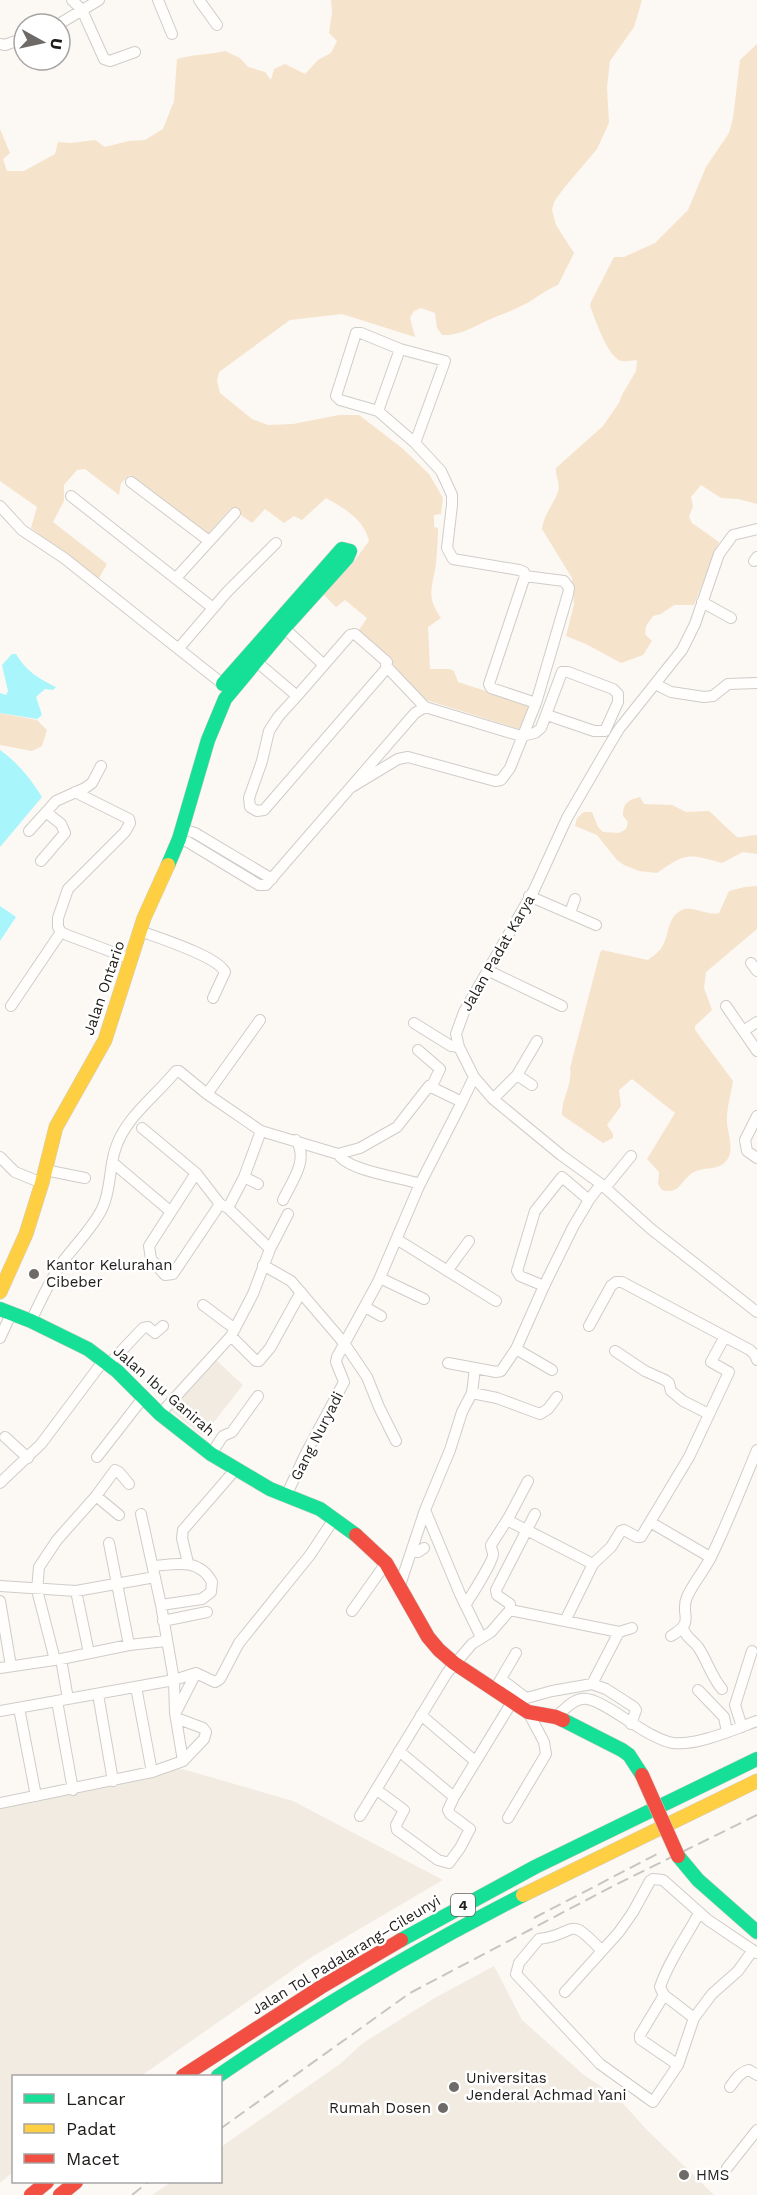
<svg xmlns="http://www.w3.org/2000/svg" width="757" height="2195" font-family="'Work Sans',sans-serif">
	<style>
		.built { fill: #f2ebe2 }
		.green { fill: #f6e3cb }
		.water { fill: #a8f6fb }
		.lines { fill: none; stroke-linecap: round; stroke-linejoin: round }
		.street-casing { stroke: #cfcdc9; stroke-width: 12 }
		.fast-casing { stroke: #cfcdc9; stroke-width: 15 }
		.slow-casing { stroke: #cfcdc9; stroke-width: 15 }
		.jam-casing { stroke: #cfcdc9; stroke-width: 15 }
		.street { stroke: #fffefd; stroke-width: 10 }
		.fast { stroke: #16e098; stroke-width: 14 }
		.slow { stroke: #ffcf43; stroke-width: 14 }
		.jam { stroke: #f24e42; stroke-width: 14 }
		.rail { stroke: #c6c5c4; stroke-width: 2; stroke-dasharray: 12 6; stroke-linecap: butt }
		.jam-bridge-casing { stroke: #cfcdc9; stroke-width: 15; stroke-linecap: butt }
		.jam-bridge { stroke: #f24e42; stroke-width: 14 }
		.poi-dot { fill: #6d6a67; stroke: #fff; stroke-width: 2 }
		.labels { text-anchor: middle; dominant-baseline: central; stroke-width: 5; stroke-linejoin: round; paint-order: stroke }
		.shield { fill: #fff; stroke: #63615f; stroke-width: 1.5 }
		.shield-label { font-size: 14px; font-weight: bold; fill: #201d1b }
		.street-label { font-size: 15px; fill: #201d1b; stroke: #fff }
		.poi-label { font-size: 15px; fill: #201d1b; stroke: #fff; text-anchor: start }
	</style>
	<rect width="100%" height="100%" fill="#fcf8f4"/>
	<path class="built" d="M214,1358l29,27 -40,51 -34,-27z
		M179,1768l114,33 150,79 -133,78 -169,118h-127l-1,96 -13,11v-377z
		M494,1966l28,54 62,55 35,24 27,30 68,66h-562l19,-13h49l1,-35 119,-83 23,-21 70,-44z"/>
	<path class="green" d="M331,0h311l-8,27 -24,34 -3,26 2,36 -12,26 -33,39 -10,14 -2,8 4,15 18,28 -16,32c-15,6 -26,17 -41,23 -10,5 -21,8 -31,13 -14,7 -28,15 -44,14l-5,-7 -2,-15 -14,-5 -7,3 -4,7 5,19 -73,-23 -52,6 -71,52 -2,9 3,12 32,26 16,6 25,-1 46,-9h20l43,33 27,26 14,24 -2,16 -7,1v12l4,1c0,12 -1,23 -2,35 -3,24 -11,32 5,55l-13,9 2,42h19l5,2 4,11 71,23 -7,21 -3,3 -96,-30 -38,-44 -26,-25 8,-12 -22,-18 -9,7 -14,-14 30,-29 17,-23c-5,-22 -24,-32 -43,-43l-24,22 -8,-4 -10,7 -19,-14 -13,14 -21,-15 -24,27 -77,-60 -9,8 -2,12 -34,-26 -8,1 -13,15v16l-11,21 54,42 -9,16 -67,-52 6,-21 -37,-26v-352l10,24 -7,6 4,12h17l31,-17 3,-12 12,1 25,-3 10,7 24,-6 16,-1 18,-11 11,-28 3,-42c16,-5 32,-4 48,-8l15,7 8,9 17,5 6,8 3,-11 11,-5 20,10 13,-14 13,-7 6,-12 -8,-8 3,-20z
		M757,44v460l-19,-5 -17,-1 -20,-13 -10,12 2,9 -4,11 3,6 27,19 -25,63h-20l-13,9 -8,2 -7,10 -1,8 7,7 -9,14 -22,8 -35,-19 -20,-8 8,-32 -2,-26 -30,-49c2,-15 11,-24 16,-37 3,-8 -3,-16 -2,-24l47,-42 16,-23 3,-8 14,-24 1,-11c-4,0 -10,2 -15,1 -14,-2 -27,-43 -32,-55l1,-4 23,-45h10l31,-14 33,-33 18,-43 23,-34 4,-15 7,-58z
		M0,713l37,7 10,10 -5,16 -10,5 -32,-6z
		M640,797l4,7 28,1 14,7 23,-1c5,4 26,25 28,26 6,1 14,-2 20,-2v19l-14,-2 -21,11c-34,-9 -35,-11 -65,10l-18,-2 -15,-6 -7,-5 -20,-25 -22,-9 2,-8 7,-6h8l6,15 5,5 16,1 7,-4 2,-7 -5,-6c0,-13 5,-16 17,-19z
		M757,886v43l-51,43 -2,16 8,22 -17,16v4l38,51c-2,13 -6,25 -6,38 -1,14 11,33 -4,45 -7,6 -22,3 -31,9 -12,9 -13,22 -30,17l-4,-6 1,-12 -12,-13 28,-46 -43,-34 -13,11 2,16 -14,19 6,9v4l-10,5 -41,-28c-1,-15 11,-31 8,-47l30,-115 2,-3 46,10c5,-4 11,-8 14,-13 8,-12 4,-29 20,-37 10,-5 25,6 37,3l10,-22 16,-4z"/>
	<path class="water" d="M12,654h4c10,17 23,25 40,33l-3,3 -8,-1 -9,8 6,18 -5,4 -37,-6v-20l6,2 2,-4 -6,-26z
		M0,750c17,12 31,29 42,47l-42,50z
		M0,906l16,11 -16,24z"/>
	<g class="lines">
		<defs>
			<path id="street" d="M72,0l10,10 22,49 6,2 25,-9
				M158,0l14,34
				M199,0l18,25
				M59,24l40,-24
				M0,44l5,1 19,-7
				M378,411l22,-62
				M131,482l78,59
				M71,496l142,112
				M0,506l22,24 42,28 165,131
				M757,529l-24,6 -14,19 -24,70 -13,26 -63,79 -12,20 -40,69 -33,72 -70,122 -8,22 3,13 15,30 19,22 68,56 40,29 50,45 106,83
				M754,561l3,-4
				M525,576l-36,108 2,4 45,15
				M176,578l59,-65
				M702,602l29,16
				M284,628l40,37
				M179,648l48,-56 49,-49
				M257,662l40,34 53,-61 5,-1 32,28 -1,4 39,41 96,29 14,-3 6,-5 21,-56h6l45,17 5,5v8l-13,29h-11l-47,-16
				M655,684l16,8 33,5 9,-1 15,-12 29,-1
				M297,696l-19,21 -9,14 -7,30 -13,37 1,9 7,4 7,-1 122,-141v-3
				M350,788l48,-29 10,-2 87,24 6,-1 9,-12 26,-65 32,-109 1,-6 -5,-7 -39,-5 -1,-4 -5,-2 -66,-11 -6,-11 5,-43v-10l-11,-24 -26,-28 -37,-32 -38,-11 -4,-4 20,-63h5l39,16 45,12 -30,82
				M75,792l54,27 1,4 -5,9 -57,57 -10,29v9l3,5 6,3 64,24
				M182,829l13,4 77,46
				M29,831l27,-30 29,-13 7,-5 9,-17
				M179,839l9,3 71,43h7l149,-172 10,-6
				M41,861l24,-28 -4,-9 -15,-12
				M529,896l67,29
				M570,913l5,-14
				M140,931c19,7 77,25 85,41l-12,26
				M751,963l6,8
				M489,971l73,35
				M11,1006l50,-74
				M726,1006l31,45
				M414,1023l37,23 8,1
				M743,1031l14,-9
				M418,1050l22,19 -8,17
				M517,1075l15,10
				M207,1094l53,-74
				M493,1099l24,-24 20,-34
				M757,1116l-12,24 2,11 10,7
				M142,1128l54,45 24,31 8,4 42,41 -17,45 -22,42 -71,78
				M338,1154c10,17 62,23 82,30
				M0,1157l15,15 27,11
				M112,1162l58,49
				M45,1170l40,8
				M196,1173l-47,73 2,13 14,16 8,-1 47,-70
				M244,1177l14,7
				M605,1188l26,-32
				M283,1200c9,-19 26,-40 13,-60
				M228,1208l16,-31 17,-46
				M398,1240l98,61
				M270,1249l18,-35
				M263,1265l28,16 53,62 23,34 12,30 17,34
				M447,1271l22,-30
				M380,1278l44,21
				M544,1286l29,-59 16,-27
				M203,1305l32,24
				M365,1307l16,9
				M31,1321c9,-19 18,-39 30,-57 13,-18 31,-35 41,-55 9,-18 7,-40 13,-59 10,-33 40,-53 61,-79h3l28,23 54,37 77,23 22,-6 37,-21 32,-41 33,16 12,-25
				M589,1326l22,-40 5,-4h6l128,68 5,5 2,5
				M231,1336l25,25h3l11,-13 31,-56
				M0,1338l11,-24
				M516,1349l36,21
				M615,1351l30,20 20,9 4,3 2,8 12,10 26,13
				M448,1363l27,5
				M109,1364l34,-36 5,-1 7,6 8,-7
				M472,1393l25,5 43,16 8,-5 9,-12
				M5,1437l23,21
				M211,1454l12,-18 9,-4 26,-36
				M97,1457l46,-59
				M0,1483l41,-39 63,-84
				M96,1496l23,19
				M286,1496l20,-43 38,-71 -8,-20 1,-5 41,-75 41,-96 43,-84
				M425,1510l35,84 21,43
				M141,1514l20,91 13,75 1,33 8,48
				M507,1520l86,44
				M650,1522l60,35
				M109,1543l20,102
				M412,1552h6l6,-4
				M188,1563l-6,-25 1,-8 52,-60
				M154,1566c23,-2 45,-8 58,16l-1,10 -9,7 -41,6
				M400,1585l25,-75 25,-60 12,-38 10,-19 3,-25 21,4 5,-1 15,-22 28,-63 -24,-10 -3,-5 18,-60 27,-34 27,23 12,-16
				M0,1586l76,5 79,-14
				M76,1591l13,62
				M0,1601l11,65
				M465,1605c5,-7 29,-45 28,-51 0,-3 -2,-5 -2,-9l18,-28 19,-36
				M510,1610v-6l-13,-9 -1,-5 39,-76
				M352,1611l34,-48
				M163,1621l44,-9
				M565,1621l54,11 13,-4
				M683,1628c3,10 9,11 15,19 9,13 13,29 24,42
				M671,1636c26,-15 8,-21 16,-39 6,-14 17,-26 24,-40 17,-35 31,-71 46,-107
				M61,1659l7,40
				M55,1660l-18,-70 2,-23 18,-27 39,-44 19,-26 4,2 10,12
				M0,1668l61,-9 68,-14 37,-4
				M501,1679l25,19
				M592,1684l14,5 28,18 2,3 -5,14
				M136,1687l16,85
				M495,1689l21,-36
				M698,1690l26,27 3,15
				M98,1694l15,87
				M57,1701l16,89
				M19,1708l17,88
				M0,1711l174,-31 22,-7 19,9 5,-3 19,-36 71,-88 24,-36
				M176,1712l20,-39
				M421,1715l54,46
				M556,1717c8,-7 16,-17 26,-18 20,-3 62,39 91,44 24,3 62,-14 84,-22
				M742,1727l-7,-22 17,-54
				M377,1790l27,20 -8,15 1,5 41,30 11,3 11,-15 10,-19 -20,-15 -2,-4 6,-13 -55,-46
				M454,1797l58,-95 40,-11 40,-7 27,-52
				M0,1803l152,-31 31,-11 21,-22 2,-7 -3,-4 -27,-10
				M360,1816l87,-143 25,-29 19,-12 19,-22 55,11 28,-57 18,-17 10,-16 3,-1 13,7h4l48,-80 40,-85 -18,-10 13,-24
				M508,1818l38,-64 -2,-12 -16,-30
				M699,1913c-13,25 -30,47 -39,74l4,8 30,23 18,-24 26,-23 15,-21
				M602,1951c-36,-38 -23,-17 -63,-12l-20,24 -3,11 84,90 53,38 25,-37 16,-47
				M565,1992l54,-60 14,-20 17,-31 3,-2 10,1 45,40 49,33
				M664,1995l-24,40v4l38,26
				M730,2087c5,-7 10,-15 19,-17l8,5
				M727,2168l30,-38"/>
			<path id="fast" d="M168,865l11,-26 29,-99 17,-41 59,-71 63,-70 3,-7 -8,-2 -119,135
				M0,1309l31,12 57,28 29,22 43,43 51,40 59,35 50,20 36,26
				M563,1720l59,30 7,5 13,20
				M678,1856l20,24 59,52
				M401,1940l134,-73 222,-108
				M218,2076c98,-67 199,-127 305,-181"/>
			<path id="slow" d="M0,1292l26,-58 16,-51 14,-56 49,-87 39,-122 24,-53
				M523,1895l234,-114"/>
			<path id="jam" d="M356,1535l30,28 42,74 11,13 15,13 74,49 28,5 7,3
				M183,2076l138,-89 80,-47
				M31,2195l16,-13
				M60,2195l16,-13"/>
		</defs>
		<use href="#street" class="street-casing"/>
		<use href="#fast" class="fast-casing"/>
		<use href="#slow" class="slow-casing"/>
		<use href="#jam" class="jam-casing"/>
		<use href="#street" class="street"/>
		<use href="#fast" class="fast"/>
		<use href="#slow" class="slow"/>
		<use href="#jam" class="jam"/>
		<path class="rail" d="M534,1918l123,-64
			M220,2129l190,-136 203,-107 144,-71
			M132,2195l16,-13"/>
		<defs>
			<path id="jam-bridge" d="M642,1775l36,81"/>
		</defs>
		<use href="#jam-bridge" class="jam-bridge-casing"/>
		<use href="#jam-bridge" class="jam-bridge"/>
	</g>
	<g class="poi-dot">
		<circle cx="34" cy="1274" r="6"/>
		<circle cx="454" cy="2087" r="6"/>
		<circle cx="443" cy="2108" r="6"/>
		<circle cx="684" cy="2175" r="6"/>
	</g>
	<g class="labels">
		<rect class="shield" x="451" y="1894" width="24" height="22" rx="4.5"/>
		<g class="shield-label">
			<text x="463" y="1905">4</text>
		</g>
		<g class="street-label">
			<text transform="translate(498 953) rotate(-60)">Jalan Padat Karya</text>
			<text transform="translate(104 988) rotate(-71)">Jalan Ontario</text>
			<text transform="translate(164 1391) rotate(41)">Jalan Ibu Ganirah</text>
			<text transform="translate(317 1436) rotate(-63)">Gang Nuryadi</text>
			<text transform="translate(346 1955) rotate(-31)">Jalan Tol Padalarang–Cileunyi</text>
		</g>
		<g class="poi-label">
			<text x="46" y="1265">Kantor Kelurahan<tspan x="46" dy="17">Cibeber</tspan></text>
			<text x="466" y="2078">Universitas<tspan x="466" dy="17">Jenderal Achmad Yani</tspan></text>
			<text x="431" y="2108" text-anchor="end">Rumah Dosen</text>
			<text x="696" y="2175">HMS</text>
		</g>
	</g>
	<rect x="12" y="2075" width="210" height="108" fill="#ffffff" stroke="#a6a5a4" stroke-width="1.5"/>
	<rect x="24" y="2094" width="30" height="9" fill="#16e098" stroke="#a6a5a4" stroke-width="1.5"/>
	<text x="66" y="2105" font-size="18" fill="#201d1b">Lancar</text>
	<rect x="24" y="2124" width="30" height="9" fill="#ffcf43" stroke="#a6a5a4" stroke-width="1.5"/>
	<text x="66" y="2135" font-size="18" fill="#201d1b">Padat</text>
	<rect x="24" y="2154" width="30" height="9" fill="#f24e42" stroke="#a6a5a4" stroke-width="1.5"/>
	<text x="66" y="2165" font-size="18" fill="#201d1b">Macet</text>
	<g transform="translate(42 42) rotate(98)"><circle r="28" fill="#ffffff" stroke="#a6a5a4" stroke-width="1.5"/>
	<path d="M0-4.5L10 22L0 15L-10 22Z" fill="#6d6a67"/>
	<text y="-9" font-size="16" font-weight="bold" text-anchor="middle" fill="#201d1b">U</text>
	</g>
</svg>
